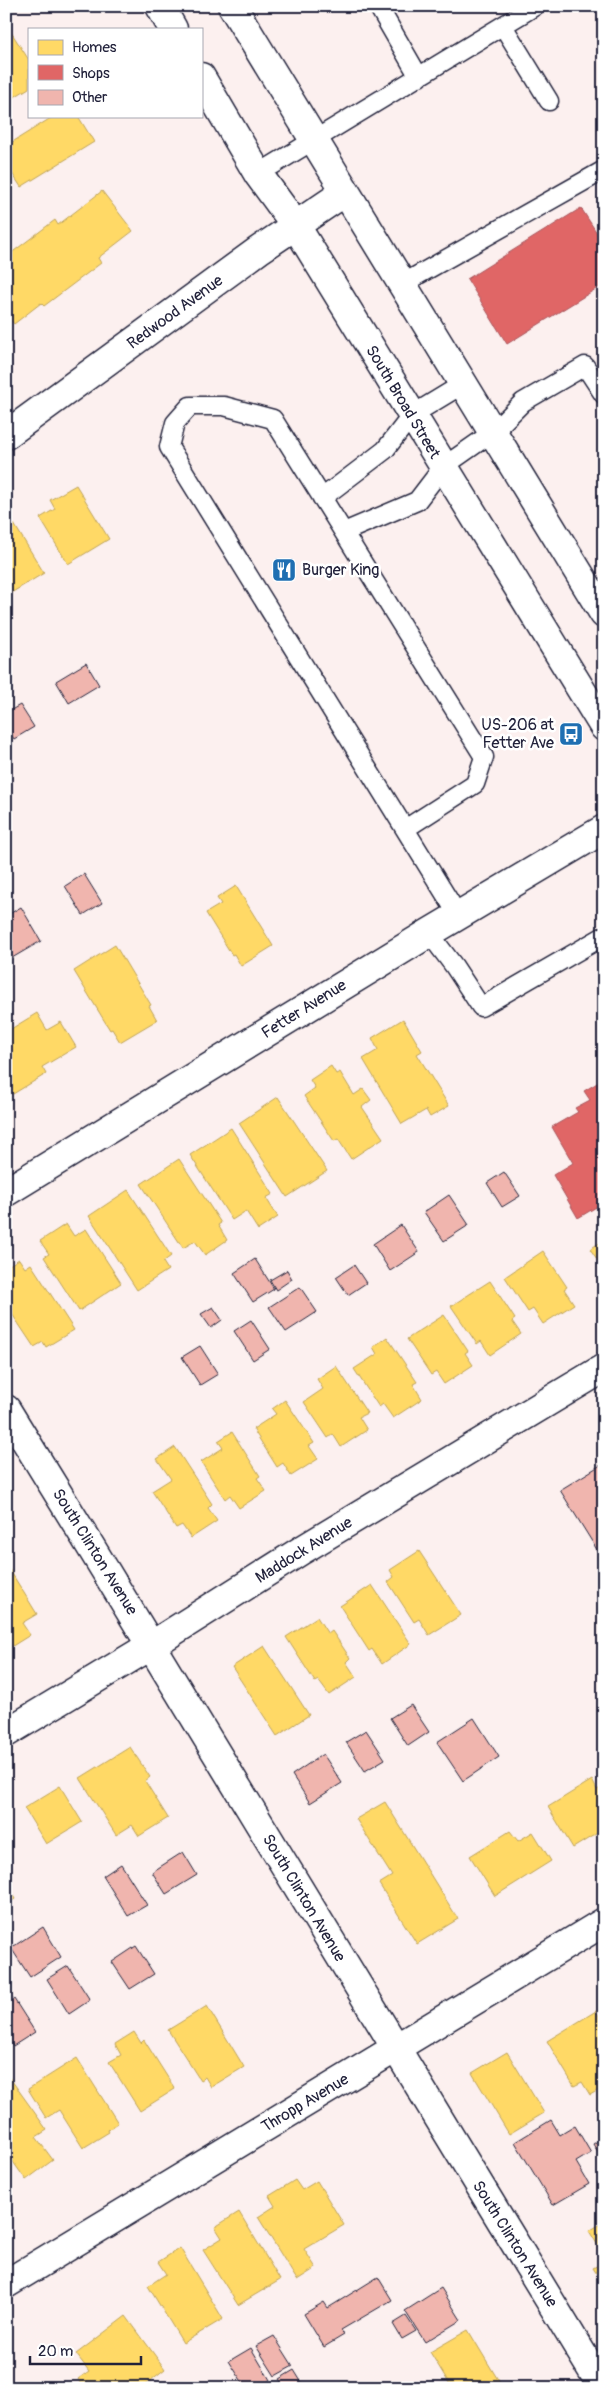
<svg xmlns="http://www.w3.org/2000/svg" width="610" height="2394" font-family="Pangolin,sans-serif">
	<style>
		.homes { fill: #ffd966; stroke: #bda259 }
		.shops { fill: #e06666; stroke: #a75259 }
		.building { fill: #f0b5ae; stroke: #22223b }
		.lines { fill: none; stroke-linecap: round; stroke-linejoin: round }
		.service-casing { stroke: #22223b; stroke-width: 21 }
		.minor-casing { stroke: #22223b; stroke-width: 31 }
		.primary-casing { stroke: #22223b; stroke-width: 31 }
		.service { stroke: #fff; stroke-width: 18 }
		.minor { stroke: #fff; stroke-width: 28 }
		.primary { stroke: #fff; stroke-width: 28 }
		.labels { text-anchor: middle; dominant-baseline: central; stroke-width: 5; stroke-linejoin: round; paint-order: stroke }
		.street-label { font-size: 16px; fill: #22223b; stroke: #fff }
		.poi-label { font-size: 16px; fill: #22223b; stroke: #fff; text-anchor: start }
	</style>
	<rect width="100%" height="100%" fill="#fcf0ef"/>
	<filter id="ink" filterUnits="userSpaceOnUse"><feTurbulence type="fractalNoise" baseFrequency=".02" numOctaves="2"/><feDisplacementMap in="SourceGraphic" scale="10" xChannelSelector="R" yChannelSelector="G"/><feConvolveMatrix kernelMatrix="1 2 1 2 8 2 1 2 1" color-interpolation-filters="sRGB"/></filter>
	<g filter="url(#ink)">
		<path class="homes" d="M11,32l18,28v28l-23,14v-68z
			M54,116h24l16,26 -73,45 -15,-23v-18z
			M102,191l31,40 -35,27 3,5 -57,43 -3,-3 -27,21 -8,-9v-50l2,-2 -2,-6 49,-37 3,5z
			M76,485l33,54 -41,25 -28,-46 15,-9 -5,-9z
			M14,524l30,49 -33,20 -5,-9v-56z
			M236,886l37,60 -32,20 -7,-12 -2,1 -26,-42 15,-9 -4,-6z
			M115,945l36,60 -2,1 8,14 -37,22 -8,-13 -2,1 -36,-59z
			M37,1013l10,17 14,-8 15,25 -34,20 4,7 -33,20 -7,-12v-50z
			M403,1019l19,32 -5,3 32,52 -19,11 -4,-7 -24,14 -39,-65 15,-9 -6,-12z
			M331,1066l5,8 4,-2 14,23 9,-6 8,11 -9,7 21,31 -32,21 -13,-20 -4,2 -30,-45 11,-8 -5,-8z
			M278,1097l49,74 -40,26 -48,-74z
			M231,1128l42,66 -7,4 12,19 -20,13 -12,-19 -14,9 -42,-65z
			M179,1159l42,64 -3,2 9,15 -22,15 -10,-14 -12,7 -42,-64z
			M128,1190l43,66 -8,6 5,8 -31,20 -48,-74z
			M66,1224l8,12 12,-7 35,54 -42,28 -35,-54 5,-3 -9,-13z
			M604,1240v29l-14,-20z
			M543,1251l24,36 -3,2 10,15 -31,20 -10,-15 -5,3 -23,-35z
			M19,1259l6,9 6,-4 43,66 -28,17 -3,-5 -9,5 -28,-42v-38z
			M490,1281l25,38 -3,2 9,13 -31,21 -9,-14 -4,3 -26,-38z
			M444,1315l24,36 -3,2 8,12 -29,19 -8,-12 -5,3 -24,-36z
			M387,1337l30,45 -4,2 9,15 -29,19 -10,-14 -4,3 -25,-38 23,-15 -4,-7z
			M336,1366l31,47 -8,4 8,13 -26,17 -8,-13 -5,4 -24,-36 19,-13 -6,-10z
			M285,1400l29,43 -5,3 9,13 -27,17 -8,-13 -6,4 -24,-38 23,-15 -4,-5z
			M232,1432l28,44 -3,2 9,13 -27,17 -9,-13 -5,4 -24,-37 22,-14 -5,-7z
			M175,1447l37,57 -4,4 9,13 -26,17 -9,-13 -6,3 -24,-37 19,-12 -14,-20z
			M419,1551l42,64 -32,20 -10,-16 -5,3 -26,-40 6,-5 -4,-7z
			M6,1564l31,50 -15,9 8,12 -24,15z
			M372,1585l39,59 -29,20 -10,-15 -3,2 -29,-45z
			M317,1617l11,17 4,-3 18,27 -4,4 10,15 -27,18 -11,-15 -3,2 -29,-45z
			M264,1646l45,69 -32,21 -45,-69z
			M130,1747l20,30 -5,4 23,37 -29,18 -7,-11 -16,10 -36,-57z
			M592,1780l5,10 7,-4v43l-31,19 -25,-41z
			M60,1786l22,36 -36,22 -22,-36z
			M385,1802l73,117 -41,25 -38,-60 13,-8 -36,-57z
			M510,1831l8,10 15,-9 18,29 -56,35 -25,-40z
			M6,1884l9,15 -9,6z
			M207,2006l37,61 -33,20 -6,-10 -5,3 -32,-50z
			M596,2011l8,13v45l-7,4 7,14 -14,8 -8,-13 -8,4 -27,-45z
			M134,2032l7,11 3,-3 31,49 -35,22 -31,-49 12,-7 -6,-11z
			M507,2052l37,61 -35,21 -37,-61z
			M77,2058l41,65 -10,7 1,2 -26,16 -24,-38 -13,8 -18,-29z
			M7,2074l40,56 -11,7 17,23 -27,20 -20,-28z
			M295,2180l7,10 15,-9 27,44 -40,24 12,19 -19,12 -39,-63 17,-11 -6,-10z
			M239,2212l41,68 -42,25 -35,-55 19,-12 -7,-11z
			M604,2222v33l-15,-24z
			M180,2248l43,71 -40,24 -35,-57 18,-12 -8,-12z
			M604,2262v23l-11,-17z
			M126,2316l39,53 -24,19h-57l-6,-9 11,-8 -13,-17z
			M468,2330l35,58h-51l-22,-36z"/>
		<path class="shops" d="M581,208l23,36v40l-97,60 -40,-65z
			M604,1079v86l-6,3 6,10v21l-7,4 1,3 -20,12 -25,-43 20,-12 -21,-36 26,-15 -3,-4 15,-8 -6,-9z"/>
		<path class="building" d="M86,663l13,22 -30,18 -13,-22z
			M20,705l14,22 -20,12 -8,-12v-14z
			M6,749l5,8 -5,3z
			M84,874l18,29 -19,12 -18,-29z
			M21,907l20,34 -29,17 -6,-10v-32z
			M504,1172l16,24 -18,11 -15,-24z
			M449,1195l20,30 -25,16 -20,-29z
			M401,1225l18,27 -29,19 -17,-27z
			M255,1259l19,30 -21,13 -19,-29z
			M354,1265l12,18 -18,12 -12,-18z
			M287,1270l5,9 -16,11 -6,-10z
			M300,1287l17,25 -31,20 -17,-25z
			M213,1307l9,13 -11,8 -10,-14z
			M251,1320l19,29 -17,11 -19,-29z
			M200,1346l18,28 -18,11 -18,-28z
			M604,1463v98l-44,-71z
			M411,1705l18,27 -21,14 -18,-28z
			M474,1718l25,39 -36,24 -26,-39z
			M366,1730l19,29 -20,12 -19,-29z
			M323,1754l19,29 -32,20 -18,-28z
			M183,1852l14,23 -31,19 -14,-22z
			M121,1864l26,41 -19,11 -25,-40z
			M43,1927l18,30 -31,20 -19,-29z
			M136,1946l18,28 -24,15 -18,-27z
			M68,1966l22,34 -21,14 -22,-35z
			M14,1999l21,33 -22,14 -7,-10v-33z
			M551,2120l9,15 15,-9 16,27 -15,9 13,22 -36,21 -38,-63z
			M604,2137v25l-11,-18z
			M378,2277l14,23 -51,30 3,5 -20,12 -20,-33 20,-12 4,6z
			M441,2288l20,32 -36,22 -20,-31z
			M406,2316l10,15 -14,8 -9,-15z
			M274,2336l19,30 -18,10 -19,-30z
			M251,2348l19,32 -14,8h-10l-17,-27z
			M294,2370l8,13 -6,5h-11l-6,-9z"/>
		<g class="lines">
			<defs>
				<path id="service" d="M378,6l41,71
					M503,26l46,75
					M258,174l277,-168
					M402,284l202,-114
					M322,498l63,-48 27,-35 51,-31
					M344,532l73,-31 26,-34 50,-35 30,-30 62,-36 19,29
					M405,829l70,-45 9,-27 -211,-338 -49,-13h-34l-15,17 -6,24 289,468
					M429,933l25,33 27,41 123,-71"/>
				<path id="minor" d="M6,435l253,-185 86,-58
					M6,1192l423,-259 175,-104
					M6,1409c201,325 397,653 597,979
					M6,1733l146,-88 150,-95 302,-182
					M6,2284l598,-362"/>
				<path id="primary" d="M160,6l13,23
					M232,6l372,608
					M201,77l57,97 38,52 308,501"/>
			</defs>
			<use href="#service" class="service-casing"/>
			<use href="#minor" class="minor-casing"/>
			<use href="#primary" class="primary-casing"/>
			<use href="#service" class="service"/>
			<use href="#minor" class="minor"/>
			<use href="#primary" class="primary"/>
		</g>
	</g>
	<defs>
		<symbol id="restaurant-square" viewBox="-11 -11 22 22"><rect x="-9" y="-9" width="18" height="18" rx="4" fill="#1f6fb2" stroke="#fff"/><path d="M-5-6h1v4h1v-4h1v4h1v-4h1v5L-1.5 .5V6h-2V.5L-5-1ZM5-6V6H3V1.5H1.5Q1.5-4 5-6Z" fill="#fff"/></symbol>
		<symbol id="bus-square" viewBox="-11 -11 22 22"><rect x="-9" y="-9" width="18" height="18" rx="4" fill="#1f6fb2" stroke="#fff"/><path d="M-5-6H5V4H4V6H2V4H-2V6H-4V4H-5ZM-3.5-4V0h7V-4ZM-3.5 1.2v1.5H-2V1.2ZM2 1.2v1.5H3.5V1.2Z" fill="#fff"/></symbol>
	</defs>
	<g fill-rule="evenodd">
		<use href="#restaurant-square" x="270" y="556" width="28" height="28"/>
		<use href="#bus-square" x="557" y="720" width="28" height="28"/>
	</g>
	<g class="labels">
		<g class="street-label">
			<text transform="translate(175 312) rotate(-36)">Redwood Avenue</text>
			<text transform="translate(403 402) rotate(59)">South Broad Street</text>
			<text transform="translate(304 1009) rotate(-32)">Fetter Avenue</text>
			<text transform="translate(304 1550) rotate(-32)">Maddock Avenue</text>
			<text transform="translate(95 1552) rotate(58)">South Clinton Avenue</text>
			<text transform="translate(304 1898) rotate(59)">South Clinton Avenue</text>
			<text transform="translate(305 2103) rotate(-31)">Thropp Avenue</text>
			<text transform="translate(515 2244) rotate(58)">South Clinton Avenue</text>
		</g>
		<g class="poi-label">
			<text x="302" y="570">Burger King</text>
			<text x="554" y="725" text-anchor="end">US-206 at<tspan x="554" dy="18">Fetter Ave</tspan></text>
		</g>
	</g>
	<rect width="610" height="2394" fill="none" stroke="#fff" stroke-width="25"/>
	<rect x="12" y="12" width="585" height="2369" fill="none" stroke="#22223b" stroke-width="2" filter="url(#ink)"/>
	<rect x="28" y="28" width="175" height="90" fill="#ffffff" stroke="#a7a7b1"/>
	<rect x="38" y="40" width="25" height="15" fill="#ffd966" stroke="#a7a7b1"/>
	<text x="72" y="52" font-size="15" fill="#22223b">Homes</text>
	<rect x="38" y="65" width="25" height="15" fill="#e06666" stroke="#a7a7b1"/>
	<text x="72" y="78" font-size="15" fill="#22223b">Shops</text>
	<rect x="38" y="90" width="25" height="15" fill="#f0b5ae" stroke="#a7a7b1"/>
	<text x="72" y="102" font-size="15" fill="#22223b">Other</text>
	<path d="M30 2356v8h111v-8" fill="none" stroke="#22223b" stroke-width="2.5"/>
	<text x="38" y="2356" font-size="15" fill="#22223b" stroke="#ffffff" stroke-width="4" paint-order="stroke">20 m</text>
</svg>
